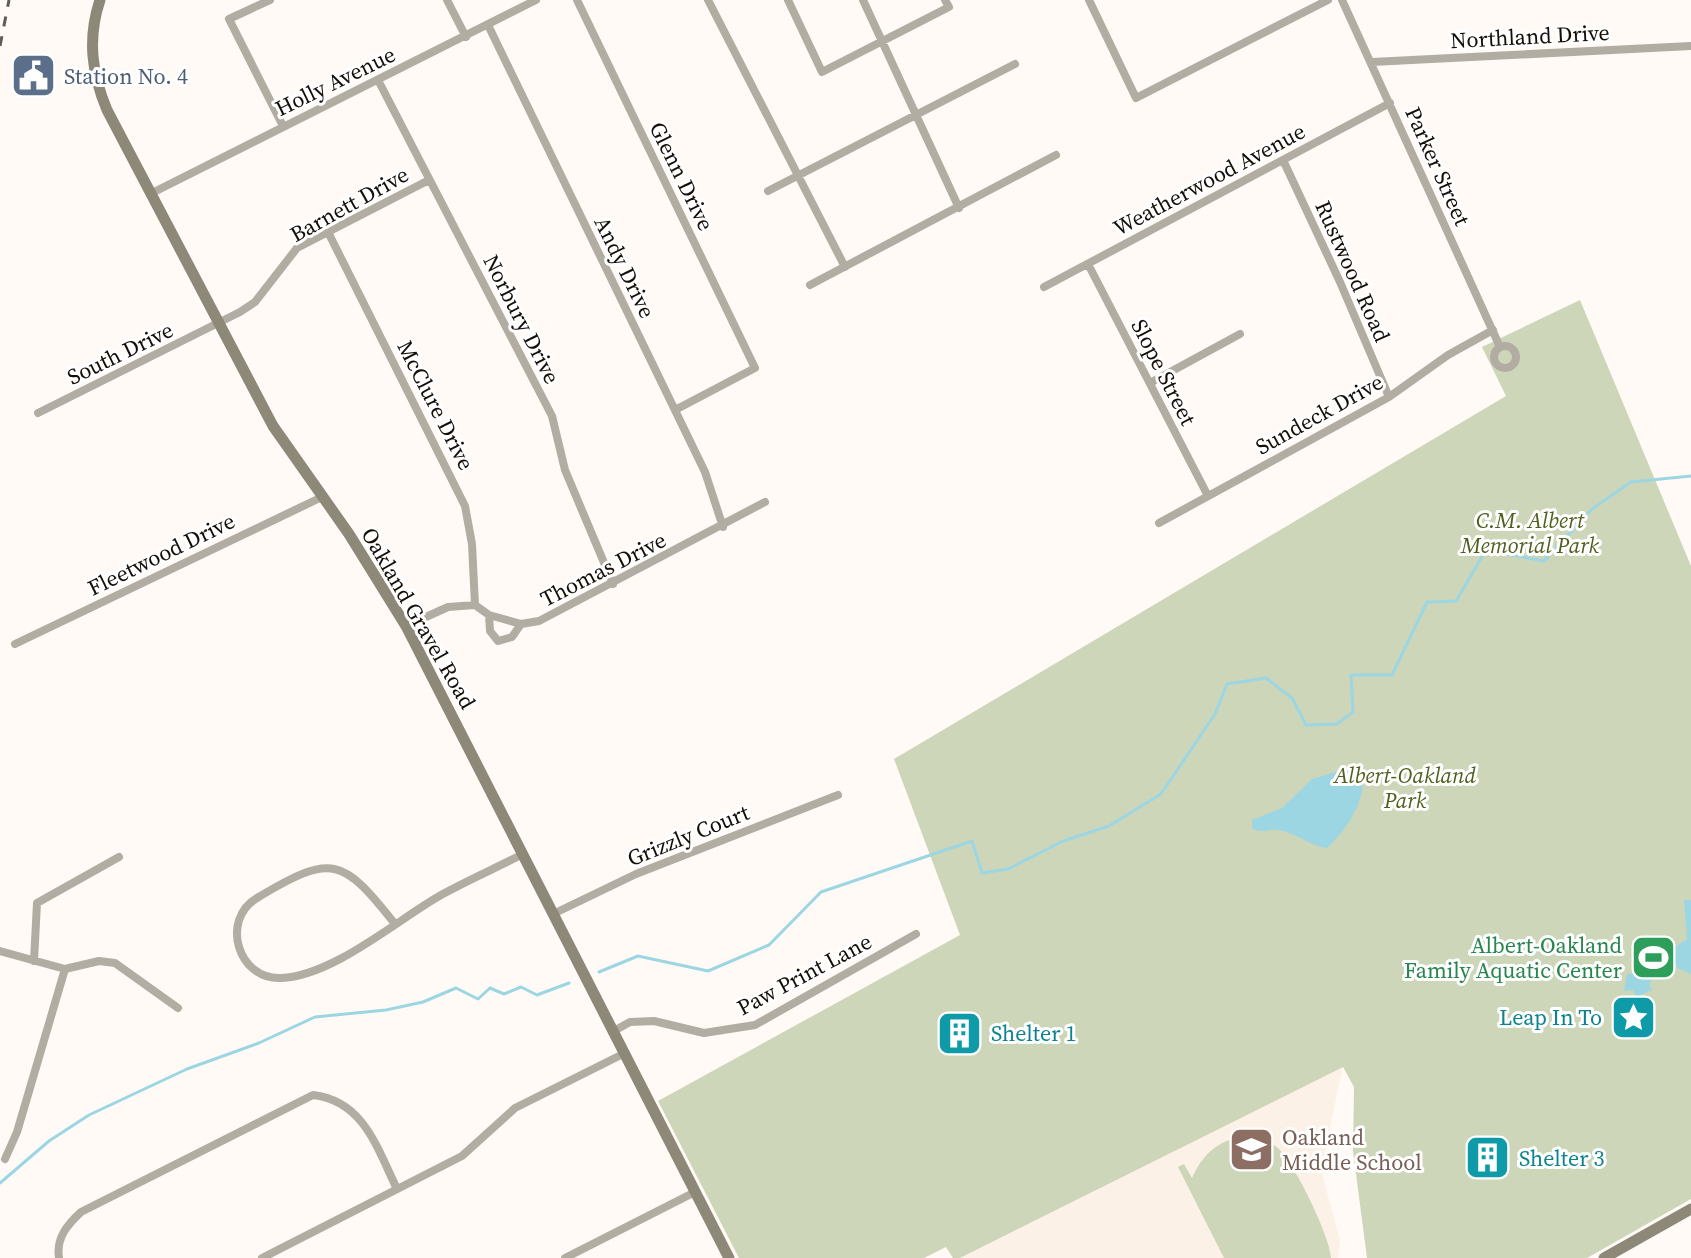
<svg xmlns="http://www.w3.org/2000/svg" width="1691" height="1258" font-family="'Source Serif 4',serif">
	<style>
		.built { fill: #fcf1e6 }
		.green { fill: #cdd6b8 }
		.water { fill: #9cd6e3 }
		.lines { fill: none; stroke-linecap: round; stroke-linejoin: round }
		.stream { stroke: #9cd6e3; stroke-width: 3 }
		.street { stroke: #b1ada2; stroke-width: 8 }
		.secondary { stroke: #8d8878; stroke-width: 11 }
		.rail { stroke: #625c56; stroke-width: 3; stroke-dasharray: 10 10; stroke-linecap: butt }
		.labels { text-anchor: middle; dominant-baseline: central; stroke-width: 6; stroke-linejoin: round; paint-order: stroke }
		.street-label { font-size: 22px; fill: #140e07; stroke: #fff }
		.service-label { font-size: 22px; fill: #4e5e75; stroke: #fff; text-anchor: start }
		.park-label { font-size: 22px; font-style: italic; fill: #505f1d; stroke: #fff }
		.leisure-label { font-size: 22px; fill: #27864d; stroke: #fff; text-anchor: end }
		.culture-label { font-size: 22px; fill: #0d838f; stroke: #fff; text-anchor: start }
		.education-label { font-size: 22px; fill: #785e54; stroke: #fff; text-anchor: start }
	</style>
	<rect width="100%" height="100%" fill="#fffaf6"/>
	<path class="built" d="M1343,1066l-22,104 19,70 -2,18h-377z"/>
	<path class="green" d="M1580,300l111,266v633l-104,59h-220l-14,-107 1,-64 -11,-20 -383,191h-7l-7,-11 -22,11h-185l-81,-157 302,-166 -66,-176 612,-363 -24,-49z
		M1244,1136c13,1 24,3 35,13 15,14 52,89 52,109h-107l-46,-91 6,-3 8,14c11,-24 25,-37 52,-42z"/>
	<path class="water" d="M1346,769l16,6c5,25 -17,57 -35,73 -18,-2 -32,-16 -49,-18 -10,-1 -17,4 -26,-2v-8l30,-12 30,-29z
		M1684,900h7v74l-15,-7 -2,-19 13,-9z
		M1651,968l6,4 -8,12 3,6 -16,7 -3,-7 -9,1 3,-17 18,-1z"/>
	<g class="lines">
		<path class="stream" d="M599,972l39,-16 70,15 61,-26 52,-53 151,-51 10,32 26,-4 55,-28 46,-15 52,-32 54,-80 12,-30 39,-6 26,20 14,27 31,-1 16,-12 -2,-37h41l35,-73 29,-1 30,-51 58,11 48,-52 39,-27 60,-6
			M0,1183l49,-42 40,-26 98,-46 72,-26 56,-26 71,-7 37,-8 33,-14 22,11 12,-11 14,6 17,-7 16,8 32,-12"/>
		<path class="street" d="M270,0l-41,19 54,107
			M447,0l19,37
			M577,0l178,368 -80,42
			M708,0l137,267
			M788,0l34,72 127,-65 -4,-7
			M863,0l96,208
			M1089,0l47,98 192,-98
			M1342,0l158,347
			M488,25l217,447 18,55
			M1372,62l319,-16
			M378,80l174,336 13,54 48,114
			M1283,160l57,122 49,115
			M768,191l247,-127
			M150,194l386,-194
			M328,232l137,274 7,38 3,61
			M1088,264l120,232
			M810,285l246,-130
			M1044,287l346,-184
			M1494 357a11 11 0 1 1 22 0a11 11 0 1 1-22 0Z
			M1150,383l90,-49
			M38,413l202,-101 15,-10 42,-54 132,-68
			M1159,523l230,-126 59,-42 45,-25
			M489,615l1,16 8,10 14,-4 9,-13
			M406,626l42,-19 27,-2 14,10 32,9 18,-3 226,-119
			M15,644l307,-147
			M553,914l83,-40 202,-79
			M395,924c-53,-67 -63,-71 -138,-26 -37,22 -19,82 24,80 52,-2 116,-58 160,-83 27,-15 55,-27 82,-41
			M0,951l65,18 34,-8 16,2 63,45
			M34,961l3,-58 82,-46
			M612,1032l18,-10 24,-1 50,12 51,-8 161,-91
			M5,1159l12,-27 48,-163
			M59,1258c-3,-20 8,-33 22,-46l232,-117c51,6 64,53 84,94
			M262,1258l200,-102 53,-48 108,-54
			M565,1258l130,-66"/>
		<path class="secondary" d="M100,0c-13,39 -8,74 7,110l166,316 76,108 57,92 323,632
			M1604,1258l87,-49"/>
		<path class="rail" d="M0,46l9,-46"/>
	</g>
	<defs>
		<symbol id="civic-square" viewBox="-11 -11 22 22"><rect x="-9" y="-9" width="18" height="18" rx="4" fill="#5c6f8a" stroke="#fff"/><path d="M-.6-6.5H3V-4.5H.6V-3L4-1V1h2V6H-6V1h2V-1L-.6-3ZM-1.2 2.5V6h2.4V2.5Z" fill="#fff"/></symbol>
		<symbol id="stadium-square" viewBox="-11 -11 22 22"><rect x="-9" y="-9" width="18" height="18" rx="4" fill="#2e9e5b" stroke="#fff"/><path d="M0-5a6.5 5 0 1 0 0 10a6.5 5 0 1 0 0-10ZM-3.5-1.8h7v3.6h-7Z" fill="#fff"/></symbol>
		<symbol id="sight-square" viewBox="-11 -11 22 22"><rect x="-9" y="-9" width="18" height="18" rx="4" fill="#0f9aa8" stroke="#fff"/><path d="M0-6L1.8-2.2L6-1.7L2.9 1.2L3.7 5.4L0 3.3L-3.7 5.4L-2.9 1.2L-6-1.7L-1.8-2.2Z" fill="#fff"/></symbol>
		<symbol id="building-square" viewBox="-11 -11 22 22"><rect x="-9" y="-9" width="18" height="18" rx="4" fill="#0f9aa8" stroke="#fff"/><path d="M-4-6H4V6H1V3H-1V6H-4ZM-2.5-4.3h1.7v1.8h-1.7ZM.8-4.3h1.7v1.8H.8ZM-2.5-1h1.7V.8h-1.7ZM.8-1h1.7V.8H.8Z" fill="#fff"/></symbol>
		<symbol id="school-square" viewBox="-11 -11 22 22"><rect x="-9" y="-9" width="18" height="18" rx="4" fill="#8d6e63" stroke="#fff"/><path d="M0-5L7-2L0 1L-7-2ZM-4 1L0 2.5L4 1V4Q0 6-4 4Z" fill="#fff"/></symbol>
	</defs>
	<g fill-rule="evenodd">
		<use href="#civic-square" x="8" y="50" width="51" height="51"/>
		<use href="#stadium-square" x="1628" y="932" width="51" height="51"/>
		<use href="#sight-square" x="1608" y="992" width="51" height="51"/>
		<use href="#building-square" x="934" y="1008" width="51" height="51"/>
		<use href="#school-square" x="1226" y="1124" width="51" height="51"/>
		<use href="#building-square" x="1462" y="1132" width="51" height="51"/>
	</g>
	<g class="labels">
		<g class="street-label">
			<text transform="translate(1530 36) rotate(-3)">Northland Drive</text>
			<text transform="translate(335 81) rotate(-26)">Holly Avenue</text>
			<text transform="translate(1438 166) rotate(66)">Parker Street</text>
			<text transform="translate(682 176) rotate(64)">Glenn Drive</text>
			<text transform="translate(1209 179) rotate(-28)">Weatherwood Avenue</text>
			<text transform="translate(349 204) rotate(-29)">Barnett Drive</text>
			<text transform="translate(625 267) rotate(64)">Andy Drive</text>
			<text transform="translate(1353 271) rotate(66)">Rustwood Road</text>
			<text transform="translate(522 319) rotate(63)">Norbury Drive</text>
			<text transform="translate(120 353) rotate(-26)">South Drive</text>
			<text transform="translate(1164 372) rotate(63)">Slope Street</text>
			<text transform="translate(436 405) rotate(63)">McClure Drive</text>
			<text transform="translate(1319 414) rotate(-29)">Sundeck Drive</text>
			<text transform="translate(161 554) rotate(-26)">Fleetwood Drive</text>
			<text transform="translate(603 569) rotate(-27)">Thomas Drive</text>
			<text transform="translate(419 618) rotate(60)">Oakland Gravel Road</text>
			<text transform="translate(688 835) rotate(-22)">Grizzly Court</text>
			<text transform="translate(804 974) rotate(-28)">Paw Print Lane</text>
		</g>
		<g class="service-label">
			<text x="64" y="76">Station No. 4</text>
		</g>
		<g class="park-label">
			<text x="1530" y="520">C.M. Albert<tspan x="1530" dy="25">Memorial Park</tspan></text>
			<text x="1405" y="775">Albert-Oakland<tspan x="1405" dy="25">Park</tspan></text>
		</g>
		<g class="leisure-label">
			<text x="1622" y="945">Albert-Oakland<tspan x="1622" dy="25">Family Aquatic Center</tspan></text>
		</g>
		<g class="culture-label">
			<text x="1602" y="1017" text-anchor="end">Leap In To</text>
			<text x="991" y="1033">Shelter 1</text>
			<text x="1519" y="1158">Shelter 3</text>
		</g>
		<g class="education-label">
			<text x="1282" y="1137">Oakland<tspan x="1282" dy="25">Middle School</tspan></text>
		</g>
	</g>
</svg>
